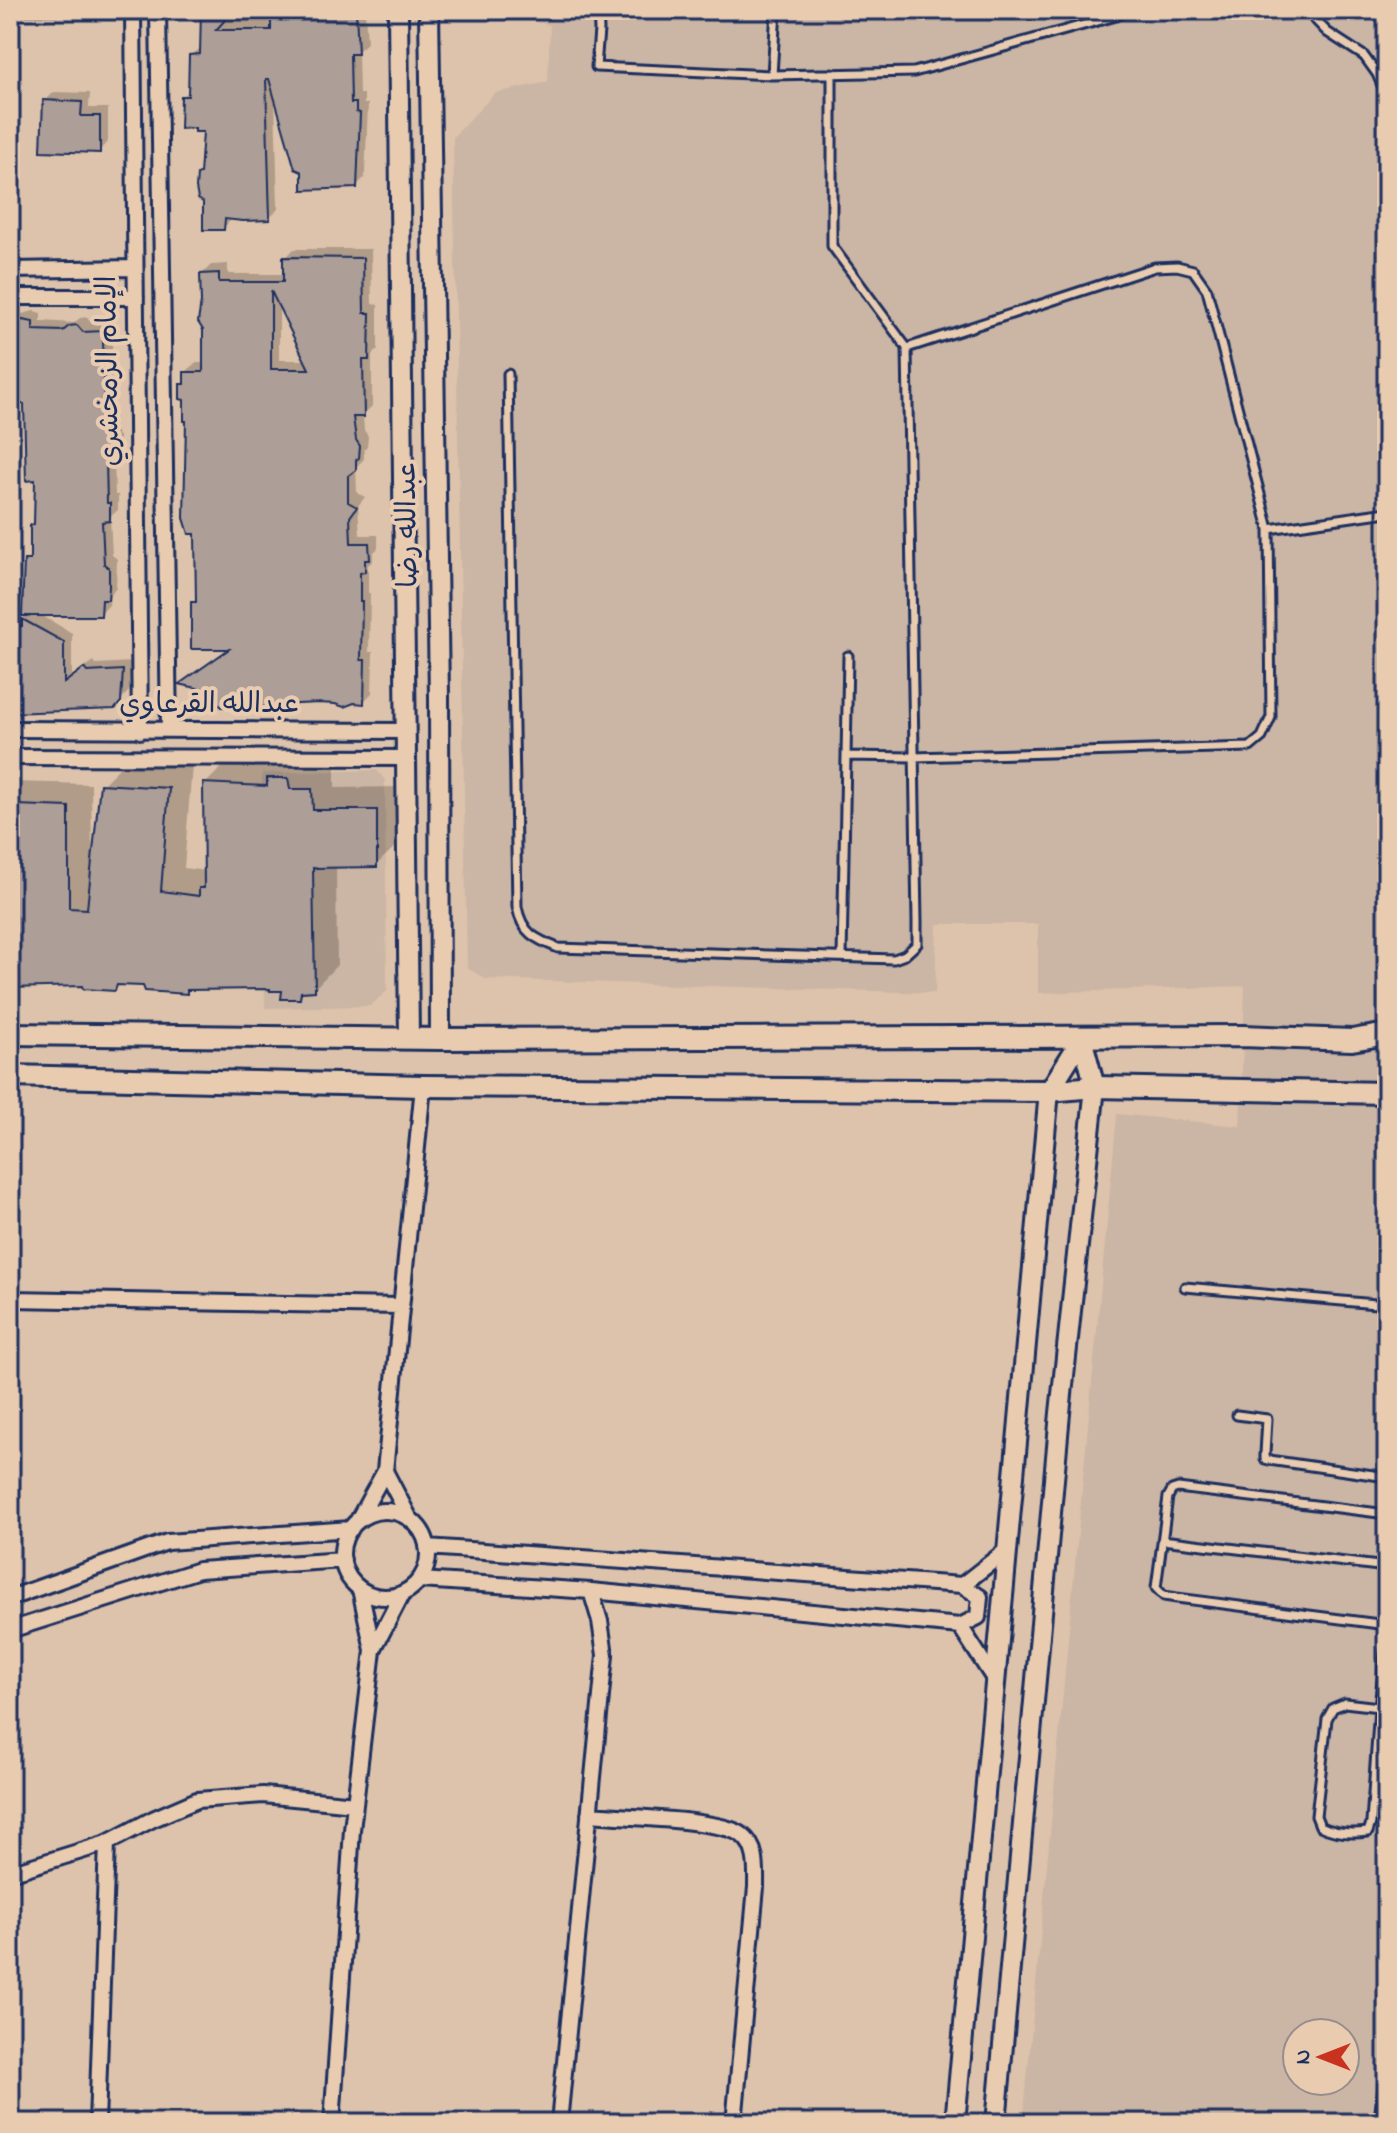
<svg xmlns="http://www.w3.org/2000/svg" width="1397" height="2133" font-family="'Indie Flower','Playpen Sans Arabic',sans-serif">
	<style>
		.built { fill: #cbb5a4; fill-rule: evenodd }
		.shadow { fill: #0003; fill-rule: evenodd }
		.building { fill: #ad9e98; stroke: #1b2f5e; stroke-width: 2; fill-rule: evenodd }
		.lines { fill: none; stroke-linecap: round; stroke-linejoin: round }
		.service-casing { stroke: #1b2f5e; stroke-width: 13 }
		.minor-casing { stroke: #1b2f5e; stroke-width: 20 }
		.tertiary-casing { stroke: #1b2f5e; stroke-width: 24 }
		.secondary-casing { stroke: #1b2f5e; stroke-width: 26 }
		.service { stroke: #e9ccb0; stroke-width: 7 }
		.minor { stroke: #e9ccb0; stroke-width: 14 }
		.tertiary { stroke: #e9ccb0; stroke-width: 18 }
		.secondary { stroke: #e9ccb0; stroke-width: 20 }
		.labels { text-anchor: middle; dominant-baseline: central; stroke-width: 8; stroke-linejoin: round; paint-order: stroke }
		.street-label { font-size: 28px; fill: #1b2f5e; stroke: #e9ccb0 }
	</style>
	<rect width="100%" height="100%" fill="#ddc3ab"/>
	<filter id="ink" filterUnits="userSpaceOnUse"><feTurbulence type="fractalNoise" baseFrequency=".0125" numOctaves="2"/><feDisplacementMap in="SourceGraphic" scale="16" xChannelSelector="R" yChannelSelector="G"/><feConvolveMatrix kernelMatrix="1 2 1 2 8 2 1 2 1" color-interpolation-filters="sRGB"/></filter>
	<g filter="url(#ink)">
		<path class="built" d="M501,10h886v2113h-364l94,-1009 123,12 5,-140 -207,7v-69h-101l-2,69 -449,-14 -19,-11 -14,-831 42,-44 53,-11 2,-57 -36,-8zM1297,2033h48v48h-48z
			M377,770l8,10 2,211 -17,15 -105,2 -3,-235z"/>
		<path class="shadow" d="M18,10h85l-5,6 -80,1z
			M183,10h182l2,33 -9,8 1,43h5v10h4l-3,73 -9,9 -52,-16 -29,-73 3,112 -9,9h-36l-10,10 -21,-56 3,-42 -22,-33 7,-8v-33l12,-9v-32h-19z
			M54,92l36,1 -1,15h19v33l-9,10 -54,-50z
			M294,249h77l1,55 6,1v44l-6,6v51l-9,9 1,15 4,6 -1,11 -3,3v9l-8,8 1,26 8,4 -7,9 2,29h18v13l-5,5v8l-5,4v28h2l-1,59h4l-1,41 -9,9 -161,-15 -19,-4 7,-8 41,-28 -38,-44 5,-5 -1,-66 -11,-134 -4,-13 4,-4v-9l9,-9h10l-3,-89 9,-9 17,-1v10h57v-16zM279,303l28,57h-28z
			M34,311l7,2v8l33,2 6,-5 7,-1 5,7 20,-1v90h2l-1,16 6,8 -1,12 -4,4 1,42h3v15l-8,7 2,38 5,4 -1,29 -6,7 -1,10 -9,9h-61l33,19v43l22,-15 2,3 35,-2 -2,29 -15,16 -104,4v-93h14l2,-57 6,-6v-30l4,-3 1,-44 -11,-76h-16v-85z
			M312,755l1,11h22v22l65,-1v55l-24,23 -40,1 1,99 -23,24 -8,1 -7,7 -15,-8 -12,-2 -83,1 -3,4 -41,-8 -25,-1 -6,6 -31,-5 -73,2v-204l81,2 1,71h3l7,-70 23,-23 67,3 -8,103 22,3 -1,-87 24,-24z"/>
		<path class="building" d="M201,10h33l-18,20h55v-20h85l2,44h-8l1,49h5v9l4,1 -3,75 -55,2v-18l-7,-3 -26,-90h-3l4,141 -27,1 -18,-2 -1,11h-21v-28l-5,-3 -2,-11 1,-13 3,-1 3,-42h-8v-4l-15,1 1,-33h7l1,-41 11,-1z
			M43,100l39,2 -1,14h19v37l-59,-2z
			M283,257l80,1 1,55h6l-1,47h-6l1,57h-11l3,23 4,6 -1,12 -3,2v10l-8,6v26l9,5 -7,10 1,26h18l1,17h-5v12l-5,1v28h2l-1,59h4l-1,44 -10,-1 -10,4 -9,-3 -16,-1 -42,2v2h-55l-21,-18 -22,-5 50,-35h-38v-47h5l-1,-68h-6l-5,-16 2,-97h-2v-21l-4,-1v-15h4v-12h19v-42l-5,-8 3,-20 -1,-28 19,-1v9h64zM271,291l38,78h-38z
			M23,320l10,2v8l30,1 6,-5 8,-1 6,7 20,-1 1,90h2l-1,18 6,8v9l-1,4 -4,2 1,41h3v18l-8,1 2,42 5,4v19l-1,13h-6l-1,16h-79l2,-56h6v-35l4,-1 1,-44 -9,1 -2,-77h-14v-82z
			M22,619l42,23v41l20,-15 3,4 36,-2 -2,32 -6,7 -105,4v-87h12z
			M267,778h21l2,11h22l1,21h64v57l-64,1 2,123 -14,1 -1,7h-19l1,-8h-12v-2l-83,1v4l-42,-3 -2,-5 -26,-1 -2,6 -32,-2 -1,-3 -72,2v-131h7v-52l52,2v101l18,1 13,-125 69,4 -8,103 38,5v-8h5l-1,-105 64,3z"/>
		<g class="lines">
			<defs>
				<path id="service" d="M598,10l1,20 -3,37 176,8 142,-3 202,-56 13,-6
					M1306,10l21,22 37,24 13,18 10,23
					M772,75l4,-65
					M508,374l9,533c5,26 18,32 41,41l336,11 11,-4 12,-11v-23l-10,-573 -75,-102v-173
					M1269,529l118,-17
					M846,756l68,1 336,-10 12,-10 9,-20 -2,-188 -62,-239 -14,-20 -16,-4 -22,1 -248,81
					M842,957l6,-301
					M1185,1287l202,18
					M1237,1415l30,4 -2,35v5l4,1 118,17
					M1387,1514l-209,-26 -6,2 -4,7 -12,91 8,8 13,2 210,27
					M1162,1540l225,27
					M1379,1707l-34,-4 -12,5 -6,11 -11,97 4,10c14,7 32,8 48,6l3,-9 8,-116 8,-73"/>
				<path id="minor" d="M133,10l7,721
					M158,10l11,720
					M10,270l125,-2
					M10,297h126
					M10,729l397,2
					M10,757l397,1
					M10,1299l391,7
					M385,1471l25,48
					M342 1554a43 43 0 1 1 86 0a43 43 0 1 1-86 0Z
					M358,1520l27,-49 38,-385
					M427,1547l535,38 18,12 -2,20 -18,9
					M420,1580l171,11 369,35 36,56
					M962,1585l46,-36
					M10,1598l157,-56 184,-13
					M10,1630l189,-60 144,-10
					M373,1650l29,-56
					M589,1814c31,3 133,5 153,21 16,12 14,34 14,52l-22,236
					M10,1873l97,-30
					M97,2123l10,-280 46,-24 44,-19 66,-5 92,9
					M332,2123l20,-293 21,-180 -13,-61
					M559,2123l46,-468 -5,-34 -9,-30
					M1382,2123l5,-40"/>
				<path id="tertiary" d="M398,10l11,1028
					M429,10l10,687 1,342
					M955,2123l94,-1032 33,-53 13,49 -35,326 -64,710"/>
				<path id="secondary" d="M10,1034l430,5 803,-3 109,4 35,-6
					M10,1076l413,10 626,5 46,-4 292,6"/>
			</defs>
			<use href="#service" class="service-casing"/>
			<use href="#minor" class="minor-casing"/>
			<use href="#tertiary" class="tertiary-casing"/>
			<use href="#secondary" class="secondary-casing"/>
			<use href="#service" class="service"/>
			<use href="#minor" class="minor"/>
			<use href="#tertiary" class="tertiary"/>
			<use href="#secondary" class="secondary"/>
		</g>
	</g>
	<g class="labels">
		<g class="street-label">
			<text transform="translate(110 371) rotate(-91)">الإمام الزمخشري</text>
			<text transform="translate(409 525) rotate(-91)">عبدالله رضا</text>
			<text x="209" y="705">عبدالله القرعاوي</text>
		</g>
	</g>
	<rect width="1397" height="2133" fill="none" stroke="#e9ccb0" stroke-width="40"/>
	<rect x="20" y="20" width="1357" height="2093" fill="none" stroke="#1b2f5e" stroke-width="3" filter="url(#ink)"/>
	<g transform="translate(1321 2057) rotate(270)"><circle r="38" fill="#e9ccb0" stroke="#978d8f" stroke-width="2"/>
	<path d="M0-6L14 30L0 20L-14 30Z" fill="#c8321e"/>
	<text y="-12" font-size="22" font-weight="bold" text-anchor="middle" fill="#1b2f5e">N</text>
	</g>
</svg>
